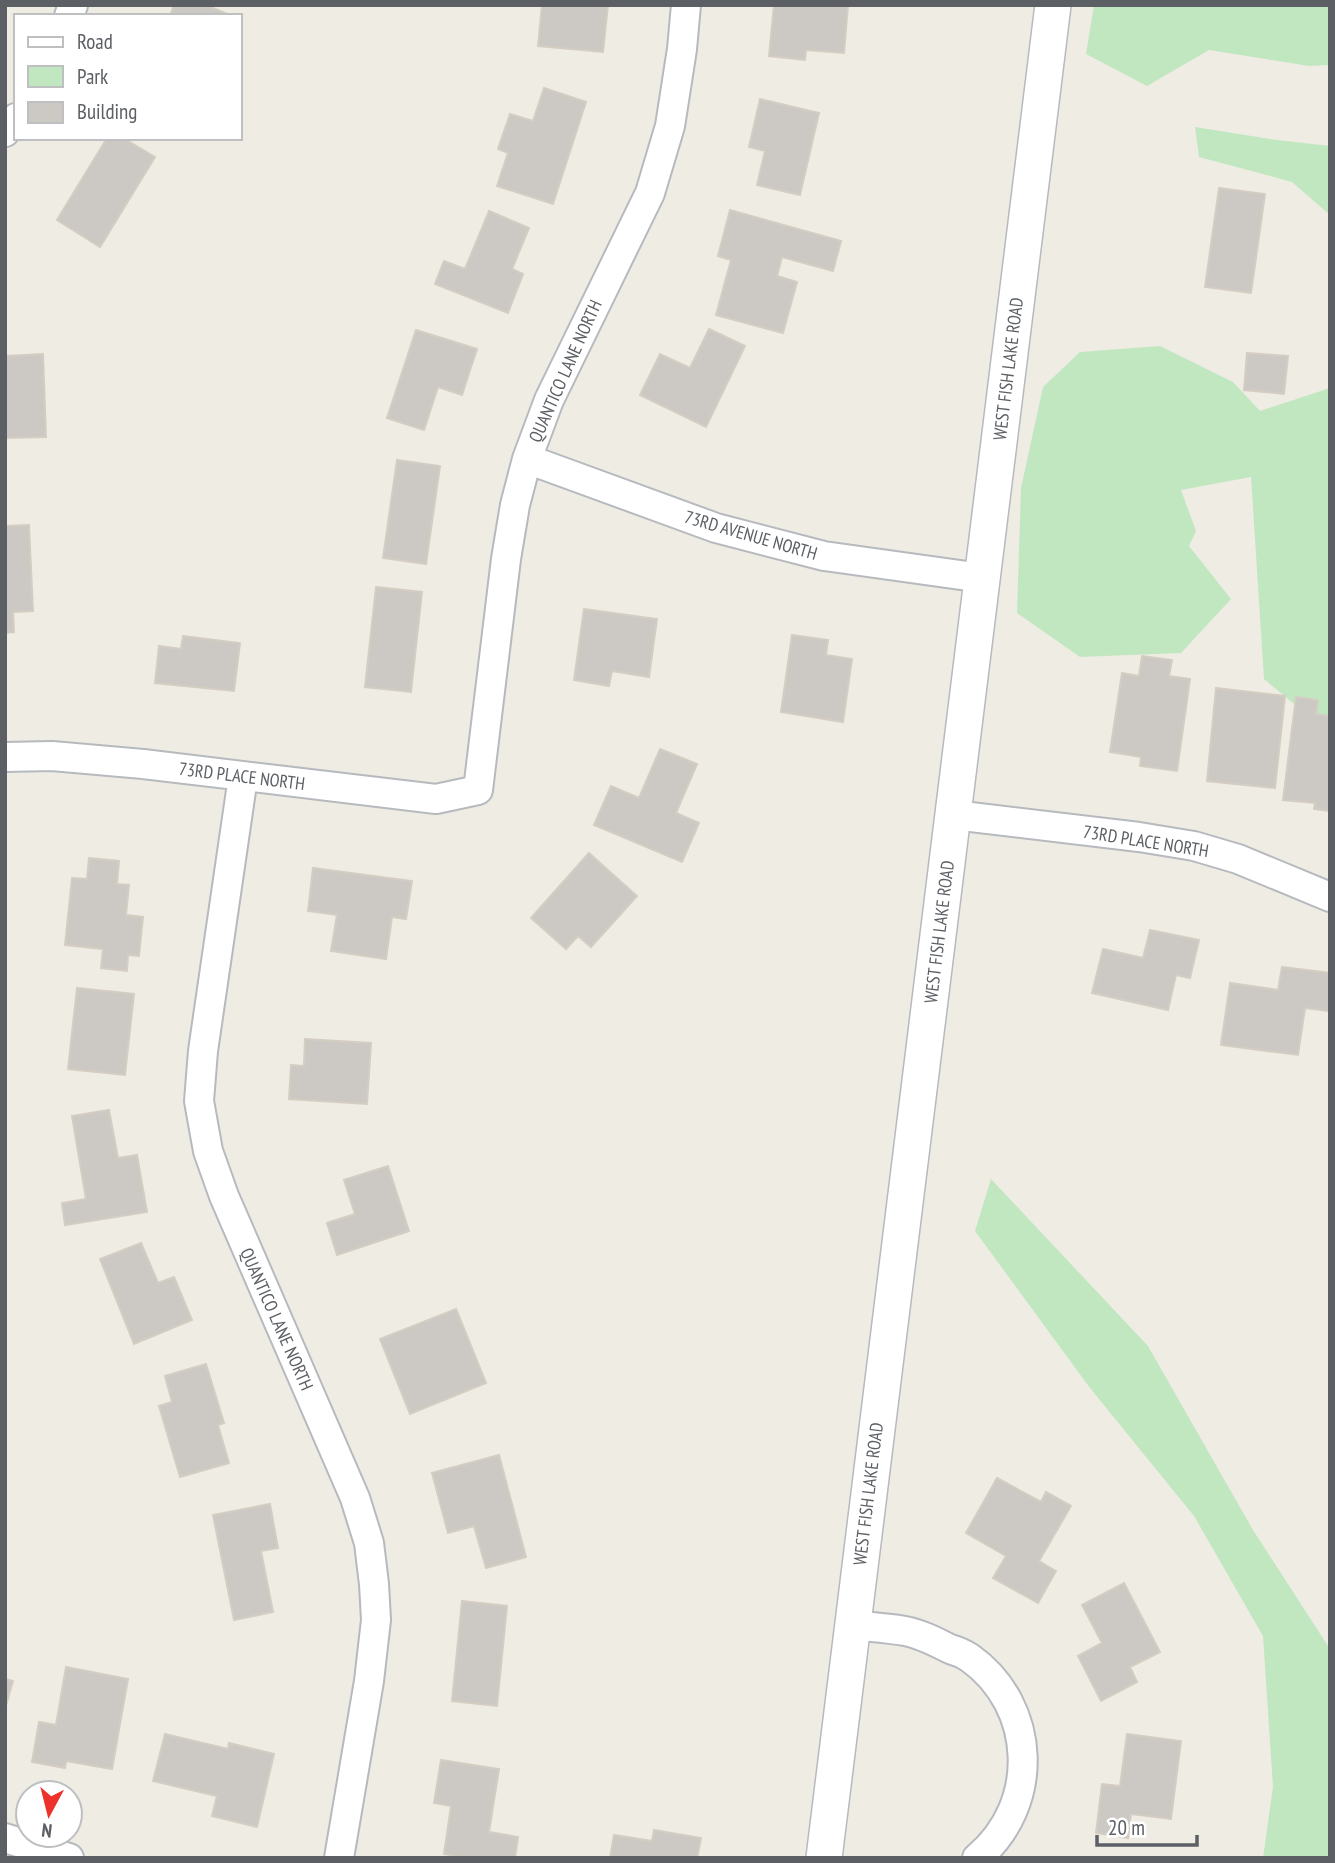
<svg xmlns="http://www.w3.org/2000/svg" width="1335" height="1863" font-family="'PT Sans Narrow',sans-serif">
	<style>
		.green { fill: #c1e7c0 }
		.building { fill: #ccc8c3; stroke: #d4cdc2; stroke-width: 2 }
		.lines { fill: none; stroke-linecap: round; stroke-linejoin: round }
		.minor-casing { stroke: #b6babe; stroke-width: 32 }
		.tertiary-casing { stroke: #b6babe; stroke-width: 38 }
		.minor { stroke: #fff; stroke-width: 28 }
		.tertiary { stroke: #fff; stroke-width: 35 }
		.labels { text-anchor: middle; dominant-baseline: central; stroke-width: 5; stroke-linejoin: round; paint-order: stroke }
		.street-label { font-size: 18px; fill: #5c6065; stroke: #fff }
	</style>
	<rect width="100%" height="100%" fill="#efece4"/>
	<path class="green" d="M1094,5h236v60l-21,1 -100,-16 -62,36 -61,-32z
		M1195,127l82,13 53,6v69l-38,-33 -93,-25z
		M1160,346l73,36 27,29 70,-23v331l-20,-2 -46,-38 -13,-202 -70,13 15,41 -7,15 42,53 -50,54 -101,4 -63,-44 4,-125 22,-101 37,-35z
		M991,1179l157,167 105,184 77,119v209h-67l10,-71 -10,-151 -69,-120 -104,-128 -115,-157z"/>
	<path class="building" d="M174,5h32l26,11h-62z
		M542,5h66l-5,47 -65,-6z
		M774,5h74l-4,48 -38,-3 -1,10 -36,-4z
		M544,88l42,14 -33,102 -56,-18 11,-33 -10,-4 12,-35 23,7z
		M760,99l59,14 -19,82 -43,-10 8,-34 -16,-4z
		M107,138h16l32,19 -55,90 -43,-27z
		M1219,188l46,6 -14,99 -46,-6z
		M730,210l111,31 -8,30 -51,-14 -5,19 20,6 -14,51 -67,-18 15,-55 -13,-4z
		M489,211l40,17 -17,41 11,5 -15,39 -73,-29 9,-23 21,8z
		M709,329l36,17 -39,81 -66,-32 20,-41 30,14z
		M416,330l61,19 -15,46 -24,-8 -14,43 -37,-12z
		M1247,353l41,3 -4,38 -40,-4z
		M43,354l3,83 -41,1v-82z
		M397,460l43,6 -14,98 -43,-6z
		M29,525l4,86 -20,1 1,20 -9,1v-107z
		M376,587l46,5 -11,100 -46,-5z
		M584,609l73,10 -8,58 -37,-6 -3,15 -35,-6z
		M792,635l36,5 -2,15 26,4 -9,63 -62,-10z
		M183,636l57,7 -6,48 -79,-8 4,-37 22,3z
		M1142,656l30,4 -3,16 21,3 -13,92 -37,-5 1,-9 -31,-5 12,-79 17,3z
		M1216,688l69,8 -10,92 -68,-7z
		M1296,697l22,3 -2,14 14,2v95l-16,-2 1,-6 -32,-3z
		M660,749l37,15 -21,49 23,10 -17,39 -88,-37 17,-39 28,12z
		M589,853l48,43 -46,51 -13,-11 -12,13 -35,-31z
		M89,858l30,3 -2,23 12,1 -3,30 17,2 -4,39 -11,-1 -1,16 -26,-3 2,-19 -38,-4 7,-67 15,1z
		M313,868l99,13 -6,38 -14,-2 -6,42 -55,-8 6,-36 -29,-4z
		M1150,930l49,10 -9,38 -14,-3 -8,35 -76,-17 11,-44 40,9z
		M1282,967l48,6v38l-25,-3 -7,47 -77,-10 9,-62 48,7z
		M77,988l57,6 -9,81 -57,-6z
		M305,1039l66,4 -4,61 -78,-5 2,-34 13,1z
		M109,1110l9,48 19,-3 10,57 -82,13 -3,-22 24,-4 -14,-83z
		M388,1166l21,65 -72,24 -10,-32 28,-9 -11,-34z
		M141,1243l17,40 16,-6 18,43 -58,24 -34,-85z
		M456,1309l30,74 -76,31 -30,-75z
		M206,1364l18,59 -6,2 11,38 -49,14 -21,-71 13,-4 -7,-26z
		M499,1455l27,102 -40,11 -12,-42 -26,7 -16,-60z
		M997,1478l44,24 5,-10 25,14 -32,55 17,10 -18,32 -45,-25 13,-22 -40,-23z
		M270,1504l8,44 -17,3 12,61 -39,8 -21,-105z
		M1124,1583l36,69 -30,15 7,15 -36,19 -23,-45 24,-13 -20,-38z
		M462,1601l45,5 -10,100 -45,-5z
		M66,1667l62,12 -16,90 -46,-8 -1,7 -33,-6 7,-40 17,3z
		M5,1679l8,2 -8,28z
		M165,1734l63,15 1,-6 45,11 -17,73 -45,-11 5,-20 -64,-15z
		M1127,1734l54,7 -10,78 -40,-5 -3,24 -32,-5 6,-49 18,2z
		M441,1760l58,9 -10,63 29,5 -3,21h-47l-24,-4 7,-48 -17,-3z
		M654,1830l47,8 -4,20h-87l4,-23 38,6z"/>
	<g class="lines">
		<defs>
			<path id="minor" d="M69,16l4,-11
				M5,132l11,-14
				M527,459l189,69 108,28 158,22
				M5,757l47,-1 91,8 293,35 42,-9 28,-231 9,-54 12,-46 22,-59 101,-207 20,-67 12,-77 4,-44
				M243,777l-40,274 -4,50 9,50 16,45 131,302 14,45 5,41 2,36 -7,61 -30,177
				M954,815l185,22 55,9 44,13 92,38
				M852,1625c18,2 36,3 53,6 16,3 31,11 45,18 7,2 14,5 20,9 67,48 71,147 7,200
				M5,1838l64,20"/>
			<path id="tertiary" d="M824,1858l229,-1853"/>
		</defs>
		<use href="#minor" class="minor-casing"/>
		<use href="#tertiary" class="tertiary-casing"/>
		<use href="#minor" class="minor"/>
		<use href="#tertiary" class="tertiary"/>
	</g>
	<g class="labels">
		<g class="street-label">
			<text transform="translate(1008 369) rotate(-83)">WEST FISH LAKE ROAD</text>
			<text transform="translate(565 371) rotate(-66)">QUANTICO LANE NORTH</text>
			<text transform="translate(751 535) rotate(16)">73RD AVENUE NORTH</text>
			<text transform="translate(242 776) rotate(7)">73RD PLACE NORTH</text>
			<text transform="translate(1146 841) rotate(9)">73RD PLACE NORTH</text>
			<text transform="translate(939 932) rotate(-83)">WEST FISH LAKE ROAD</text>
			<text transform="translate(277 1319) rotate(66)">QUANTICO LANE NORTH</text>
			<text transform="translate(868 1494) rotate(-83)">WEST FISH LAKE ROAD</text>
		</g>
	</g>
	<rect width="1335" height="1863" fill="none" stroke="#5c6065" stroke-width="14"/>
	<rect x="14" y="14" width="228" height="126" fill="#ffffff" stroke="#bebfc1" stroke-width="2"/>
	<rect x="28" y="37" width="35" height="10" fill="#ffffff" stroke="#bebfc1" stroke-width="2"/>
	<text x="77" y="49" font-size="21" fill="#5c6065">Road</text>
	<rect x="28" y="66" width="35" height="21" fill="#c1e7c0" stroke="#bebfc1" stroke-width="2"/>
	<text x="77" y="84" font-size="21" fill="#5c6065">Park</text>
	<rect x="28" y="102" width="35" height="21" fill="#ccc8c3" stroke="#bebfc1" stroke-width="2"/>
	<text x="77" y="119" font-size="21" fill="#5c6065">Building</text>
	<g transform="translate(49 1814) rotate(187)"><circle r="33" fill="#ffffff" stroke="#bebfc1" stroke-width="2"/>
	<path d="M0-5L12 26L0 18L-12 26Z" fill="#ed322b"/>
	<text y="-10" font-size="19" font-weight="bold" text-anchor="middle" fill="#5c6065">N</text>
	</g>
	<path d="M1097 1835v10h100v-10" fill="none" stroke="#5c6065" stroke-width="3.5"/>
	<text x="1108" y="1835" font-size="21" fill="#5c6065" stroke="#ffffff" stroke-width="5" paint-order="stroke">20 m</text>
</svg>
